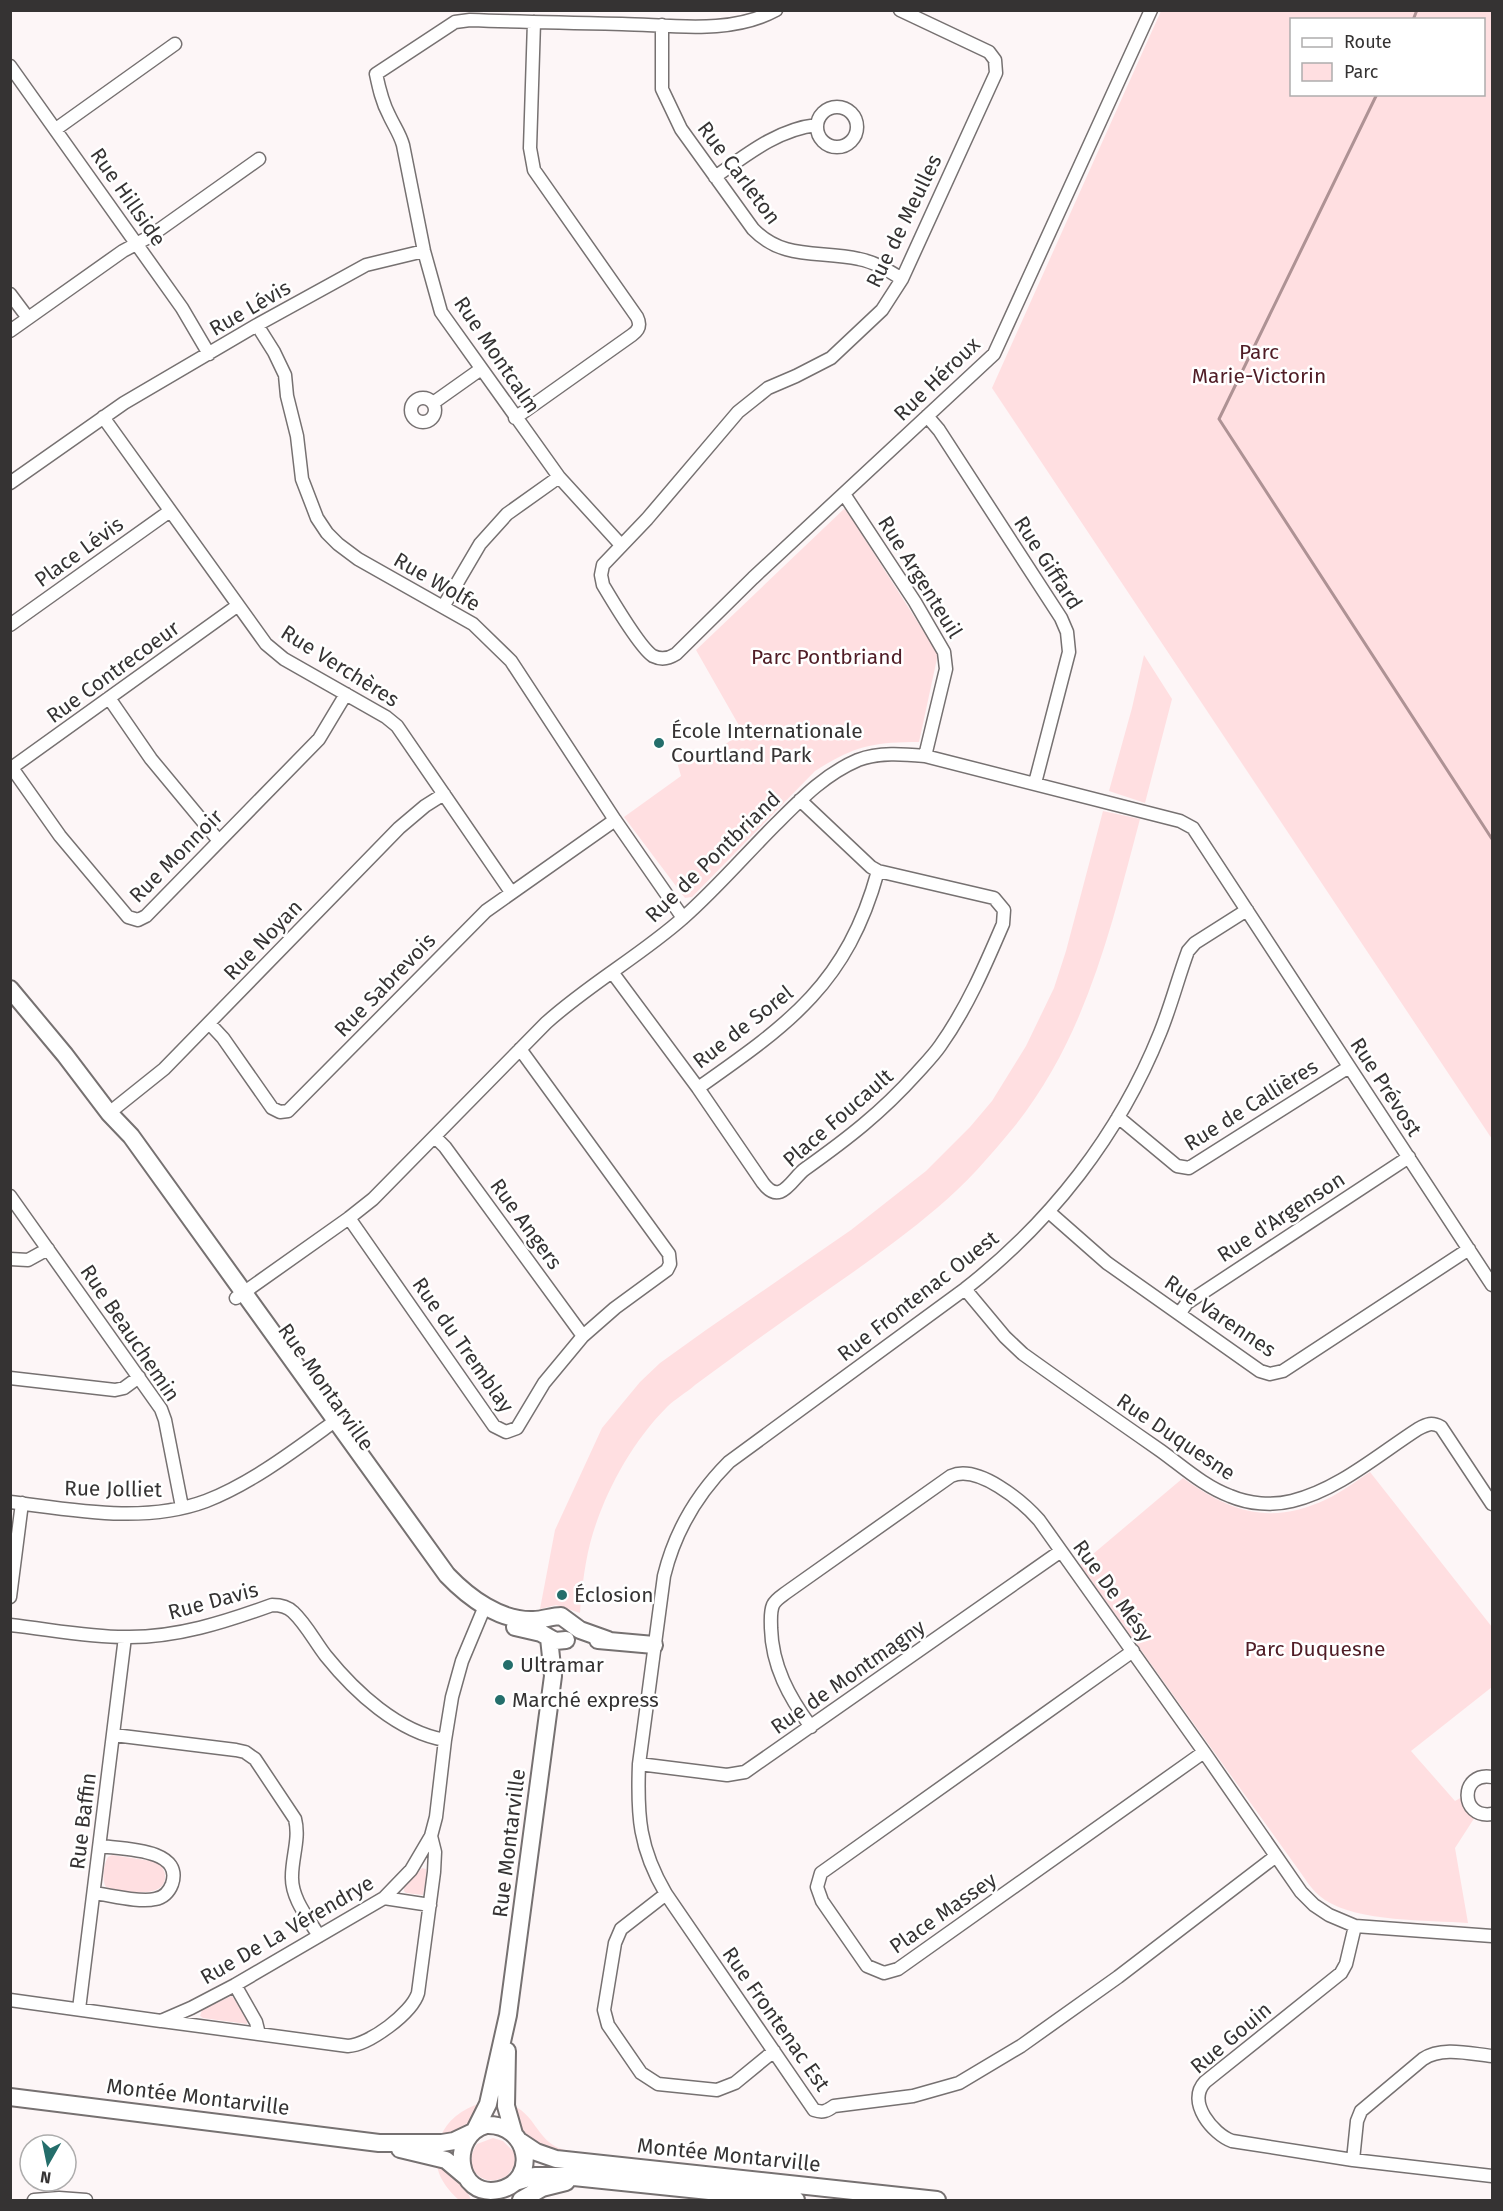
<svg xmlns="http://www.w3.org/2000/svg" width="1503" height="2211" font-family="'Fira Sans',sans-serif">
	<style>
		.green { fill: #ffdfe1; fill-rule: evenodd }
		.lines { fill: none; stroke-linecap: round; stroke-linejoin: round }
		.stream { stroke: #ae9294; stroke-width: 3 }
		.street-casing { stroke: #767171; stroke-width: 15 }
		.secondary-casing { stroke: #767171; stroke-width: 20 }
		.street { stroke: #fff; stroke-width: 12 }
		.secondary { stroke: #fff; stroke-width: 16 }
		.poi-dot { fill: #246e6b; stroke: #fff; stroke-width: 2 }
		.labels { text-anchor: middle; dominant-baseline: central; stroke-width: 5; stroke-linejoin: round; paint-order: stroke }
		.street-label { font-size: 21px; fill: #353333; stroke: #fff }
		.park-label { font-size: 21px; fill: #501d26; stroke: #fff }
		.poi-label { font-size: 21px; fill: #353333; stroke: #fff; text-anchor: start }
	</style>
	<rect width="100%" height="100%" fill="#fdf6f7"/>
	<path class="green" d="M1161,11h331v1128l-500,-751zM1292,20h192v74h-192z
		M845,508l93,146 -19,88c-46,0 -65,4 -104,29l-123,126 -7,1 -61,-81 57,-41 -4,-14 42,-13 19,-14v-6h3l-45,-79z
		M1144,655l28,44 -27,104 -36,-12 23,-83z
		M1103,811l37,8c-29,109 -54,218 -126,308 -23,28 -49,58 -77,81 -54,46 -115,85 -172,126 -24,17 -47,34 -70,51 -9,8 -20,14 -28,22 -34,34 -60,81 -74,126 -8,26 -11,54 -13,80l-24,-8 -16,4 15,-79 47,-102 38,-46 20,-19 46,-33 145,-100 75,-59 44,-44 22,-26 34,-55 28,-58 12,-37z
		M1370,1472l122,155v60l-81,64 44,50 7,-4 4,12 9,8 -20,31 13,75c-40,-3 -110,-1 -143,-23 -9,-6 -16,-15 -22,-24l-223,-311 103,-87c47,34 88,48 144,21 15,-7 29,-18 43,-27z
		M112,1855l46,7c4,4 8,10 7,17 -3,21 -45,12 -59,8 -5,-8 -2,-23 2,-30z
		M422,1868l4,1 1,4 -4,22 -17,-2 -2,-2v-4z
		M231,1996l3,2 13,23v3l-44,-6 -3,-2 2,-6z
		M481,2103c-13,24 -15,25 -41,35 7,-18 22,-29 41,-35z
		M511,2105c21,7 25,29 42,40 13,9 34,5 45,11 -25,-3 -59,-1 -75,-24 -6,-7 -8,-18 -12,-27z
		M493,2138l10,3 12,12v11l-7,11c-24,16 -48,-7 -31,-31z
		M437,2162c15,5 29,24 34,38h-12c-10,-9 -22,-23 -22,-38z"/>
	<g class="lines">
		<path class="stream" d="M1413,20l4,-10
			M1377,94l-158,325 273,420"/>
		<defs>
			<path id="street" d="M900,10l89,42 6,8 1,13 -94,206 -20,31 -51,48 -35,18 -28,12 -30,24 -91,107 -44,46 -2,10 2,10c9,15 37,63 50,71 8,4 15,3 23,-2l77,-76 241,-224 157,-344
				M662,25v64l19,40 72,100c31,32 67,21 106,30 16,3 30,12 43,20
				M10,66l172,242 27,46
				M817 127a20 20 0 1 1 40 0a20 20 0 1 1-40 0Z
				M56,129l119,-85
				M715,177c31,-22 63,-48 102,-52
				M10,294l18,24
				M257,325l17,27 11,23 2,21 10,40 5,43 15,39 10,15 11,11 20,15 115,65 38,37 104,159 68,98
				M10,331l113,-80 26,-14 110,-78
				M411 410a12 12 0 1 1 24 0a12 12 0 1 1-24 0Z
				M433,403l48,-34
				M927,416l12,14 122,188 6,14 2,20 -34,131
				M103,417l163,227 18,15 102,58 11,9 114,166
				M515,418l117,-83c7,-5 9,-10 5,-18l-103,-147 -4,-22 4,-126
				M10,483l114,-80 133,-78 109,-60 58,-14
				M844,494l71,108 29,50 2,17 -21,87
				M621,545l-62,-68 -118,-165 -17,-61 -21,-106c-3,-11 -9,-19 -14,-30 -7,-13 -10,-27 -13,-41l79,-52 15,-2c51,2 101,3 152,4 50,1 108,11 154,-14
				M443,607l37,-63 27,-30 52,-37
				M10,625l160,-114
				M109,698l42,61 68,82
				M12,768l48,68 68,81 10,3 8,-4 173,-177 27,-45
				M10,769l227,-163
				M1247,910l-52,33 -7,8c-10,27 -17,55 -28,82 -41,102 -109,189 -195,256l-236,173c-33,33 -54,69 -65,114l-25,188c-2,52 0,84 27,130l148,216c9,3 13,1 20,-4l79,-10 46,-13 62,-37 97,-69 158,-121
				M612,972l86,116 65,95c18,24 29,-5 42,-14 42,-30 76,-56 111,-95 8,-9 17,-18 24,-28 27,-38 45,-80 63,-122l1,-14 -10,-12 -116,-27 -7,-4 -71,-67
				M209,1023l14,15 49,70 8,4 8,-1 198,-200 129,-91
				M698,1088c91,-64 149,-104 180,-217
				M109,1113l55,-44 235,-241 26,-22 19,-12
				M1118,1117l59,49 12,2 160,-101
				M435,1137l10,10 138,189
				M10,1196l151,213 4,11 17,87
				M1049,1212l58,51 153,108 10,3 13,-3 186,-122
				M349,1218l145,208 12,6 11,-4 27,-45 39,-47 32,-28 52,-38 3,-6 -1,-10 -149,-205
				M10,1259l18,1 20,-11
				M965,1289l40,48 18,17c46,33 92,65 138,97 22,16 44,36 69,45 19,8 42,10 62,5 46,-11 87,-47 126,-72 9,-5 14,-7 23,-2l51,77
				M236,1298l113,-80 24,-19 173,-176c43,-39 94,-67 137,-105 33,-29 62,-63 93,-94 25,-25 49,-50 82,-64 21,-8 45,-6 67,-4l255,65 13,7 299,457
				M1179,1314l8,-11 222,-146
				M10,1378l105,12 9,-2 15,-11
				M10,1502c64,8 134,22 196,-1 46,-18 89,-51 129,-80
				M10,1597l12,-94
				M10,1625c38,4 77,12 115,12 51,1 100,-15 147,-32 8,0 15,1 21,7 13,12 22,30 33,44 29,36 72,76 119,84
				M1133,1651l-312,222 -4,14 5,14 45,65 17,7 14,-4 306,-217
				M811,1727c-22,-30 -39,-61 -40,-99 0,-8 -1,-16 2,-23 3,-6 9,-9 14,-13l164,-116c27,-12 71,25 88,44l165,232 97,140 13,13 15,10 26,11 137,10
				M114,1735l122,15 9,2 10,7 40,60c5,19 -3,38 -3,57 -1,22 16,42 27,60
				M639,1764l88,11 18,-3 316,-221
				M1492,1777c-32,-6 -33,42 0,37
				M94,1893c16,2 46,10 61,6 8,-1 14,-7 17,-15 12,-36 -51,-35 -72,-38
				M666,1894l-45,35 -6,14 -11,67 4,15 33,48 17,11 59,6 18,-7 39,-32
				M384,1898l46,7
				M1355,1926l-9,38 -5,9 -136,109c-19,20 8,52 27,59l121,19 139,16
				M235,1985l21,37 3,12
				M10,2000l151,21 30,-13 44,-23 149,-87 27,-28 20,-34 5,-19 9,-77 7,-43 10,-36 23,-55
				M79,2009l46,-372
				M162,2021l186,25c21,-1 64,-33 70,-53l16,-121 1,-20 -4,-16
				M1353,2160l4,-39 4,-10 62,-52c19,-13 48,-5 69,-3
				M34,2200l25,-2 27,2"/>
			<path id="secondary" d="M10,989l55,66 44,58 22,23 316,439c22,23 53,46 86,45 10,0 19,-4 28,-4l19,14 28,10
				M515,1627l26,6 14,8 11,-1
				M598,1640l56,5
				M507,2051l-1,55 8,28
				M10,2097l369,46h63l12,-2 19,-9
				M486,2125c43,-2 54,56 13,65 -44,9 -50,-55 -13,-65z
				M475,2130l13,-26 20,-89 45,-339 -4,-38
				M521,2142l15,10 20,7 381,41
				M400,2149l46,11 19,16
				M515,2182l20,-6h29l232,24
				M521,2200l21,-12 24,-6"/>
		</defs>
		<use href="#street" class="street-casing"/>
		<use href="#secondary" class="secondary-casing"/>
		<use href="#street" class="street"/>
		<use href="#secondary" class="secondary"/>
	</g>
	<g class="poi-dot">
		<circle cx="659" cy="743" r="6"/>
		<circle cx="562" cy="1595" r="6"/>
		<circle cx="508" cy="1665" r="6"/>
		<circle cx="500" cy="1700" r="6"/>
	</g>
	<g class="labels">
		<g class="street-label">
			<text transform="translate(739 173) rotate(53)">Rue Carleton</text>
			<text transform="translate(128 197) rotate(55)">Rue Hillside</text>
			<text transform="translate(904 221) rotate(-64)">Rue de Meulles</text>
			<text transform="translate(250 308) rotate(-30)">Rue Lévis</text>
			<text transform="translate(497 355) rotate(56)">Rue Montcalm</text>
			<text transform="translate(937 379) rotate(-44)">Rue Héroux</text>
			<text transform="translate(79 552) rotate(-36)">Place Lévis</text>
			<text transform="translate(1048 563) rotate(57)">Rue Giffard</text>
			<text transform="translate(920 577) rotate(58)">Rue Argenteuil</text>
			<text transform="translate(437 582) rotate(30)">Rue Wolfe</text>
			<text transform="translate(340 666) rotate(32)">Rue Verchères</text>
			<text transform="translate(113 672) rotate(-36)">Rue Contrecoeur</text>
			<text transform="translate(176 856) rotate(-45)">Rue Monnoir</text>
			<text transform="translate(713 857) rotate(-44)">Rue de Pontbriand</text>
			<text transform="translate(263 940) rotate(-46)">Rue Noyan</text>
			<text transform="translate(385 985) rotate(-46)">Rue Sabrevois</text>
			<text transform="translate(743 1027) rotate(-38)">Rue de Sorel</text>
			<text transform="translate(1386 1087) rotate(57)">Rue Prévost</text>
			<text transform="translate(1251 1105) rotate(-32)">Rue de Callières</text>
			<text transform="translate(838 1118) rotate(-41)">Place Foucault</text>
			<text transform="translate(1281 1217) rotate(-33)">Rue d'Argenson</text>
			<text transform="translate(526 1224) rotate(54)">Rue Angers</text>
			<text transform="translate(918 1296) rotate(-38)">Rue Frontenac Ouest</text>
			<text transform="translate(1220 1316) rotate(34)">Rue Varennes</text>
			<text transform="translate(130 1333) rotate(56)">Rue Beauchemin</text>
			<text transform="translate(463 1345) rotate(55)">Rue du Tremblay</text>
			<text transform="translate(326 1387) rotate(55)">Rue Montarville</text>
			<text transform="translate(1176 1437) rotate(34)">Rue Duquesne</text>
			<text transform="translate(113 1489) rotate(1)">Rue Jolliet</text>
			<text transform="translate(1113 1591) rotate(54)">Rue De Mésy</text>
			<text transform="translate(213 1601) rotate(-15)">Rue Davis</text>
			<text transform="translate(848 1677) rotate(-35)">Rue de Montmagny</text>
			<text transform="translate(83 1821) rotate(-83)">Rue Baffin</text>
			<text transform="translate(509 1843) rotate(-83)">Rue Montarville</text>
			<text transform="translate(943 1913) rotate(-35)">Place Massey</text>
			<text transform="translate(287 1930) rotate(-30)">Rue De La Vérendrye</text>
			<text transform="translate(776 2019) rotate(55)">Rue Frontenac Est</text>
			<text transform="translate(1231 2038) rotate(-40)">Rue Gouin</text>
			<text transform="translate(198 2097) rotate(7)">Montée Montarville</text>
			<text transform="translate(729 2155) rotate(6)">Montée Montarville</text>
		</g>
		<g class="park-label">
			<text x="1259" y="352">Parc<tspan x="1259" dy="24">Marie-Victorin</tspan></text>
			<text x="827" y="657">Parc Pontbriand</text>
			<text x="1315" y="1649">Parc Duquesne</text>
		</g>
		<g class="poi-label">
			<text x="671" y="731">École Internationale<tspan x="671" dy="24">Courtland Park</tspan></text>
			<text x="574" y="1595">Éclosion</text>
			<text x="520" y="1665">Ultramar</text>
			<text x="512" y="1700">Marché express</text>
		</g>
	</g>
	<rect width="1503" height="2211" fill="none" stroke="#353333" stroke-width="24"/>
	<rect x="1290" y="18" width="195" height="78" fill="#ffffff" stroke="#aeadad" stroke-width="1.5"/>
	<rect x="1302" y="38" width="30" height="9" fill="#ffffff" stroke="#aeadad" stroke-width="1.5"/>
	<text x="1344" y="48" font-size="18" fill="#353333">Route</text>
	<rect x="1302" y="63" width="30" height="18" fill="#ffdfe1" stroke="#aeadad" stroke-width="1.5"/>
	<text x="1344" y="78" font-size="18" fill="#353333">Parc</text>
	<g transform="translate(48 2163) rotate(189)"><circle r="28" fill="#ffffff" stroke="#aeadad" stroke-width="1.5"/>
	<path d="M0-4.5L10 22L0 15L-10 22Z" fill="#246e6b"/>
	<text y="-9" font-size="16" font-weight="bold" text-anchor="middle" fill="#353333">N</text>
	</g>
</svg>
